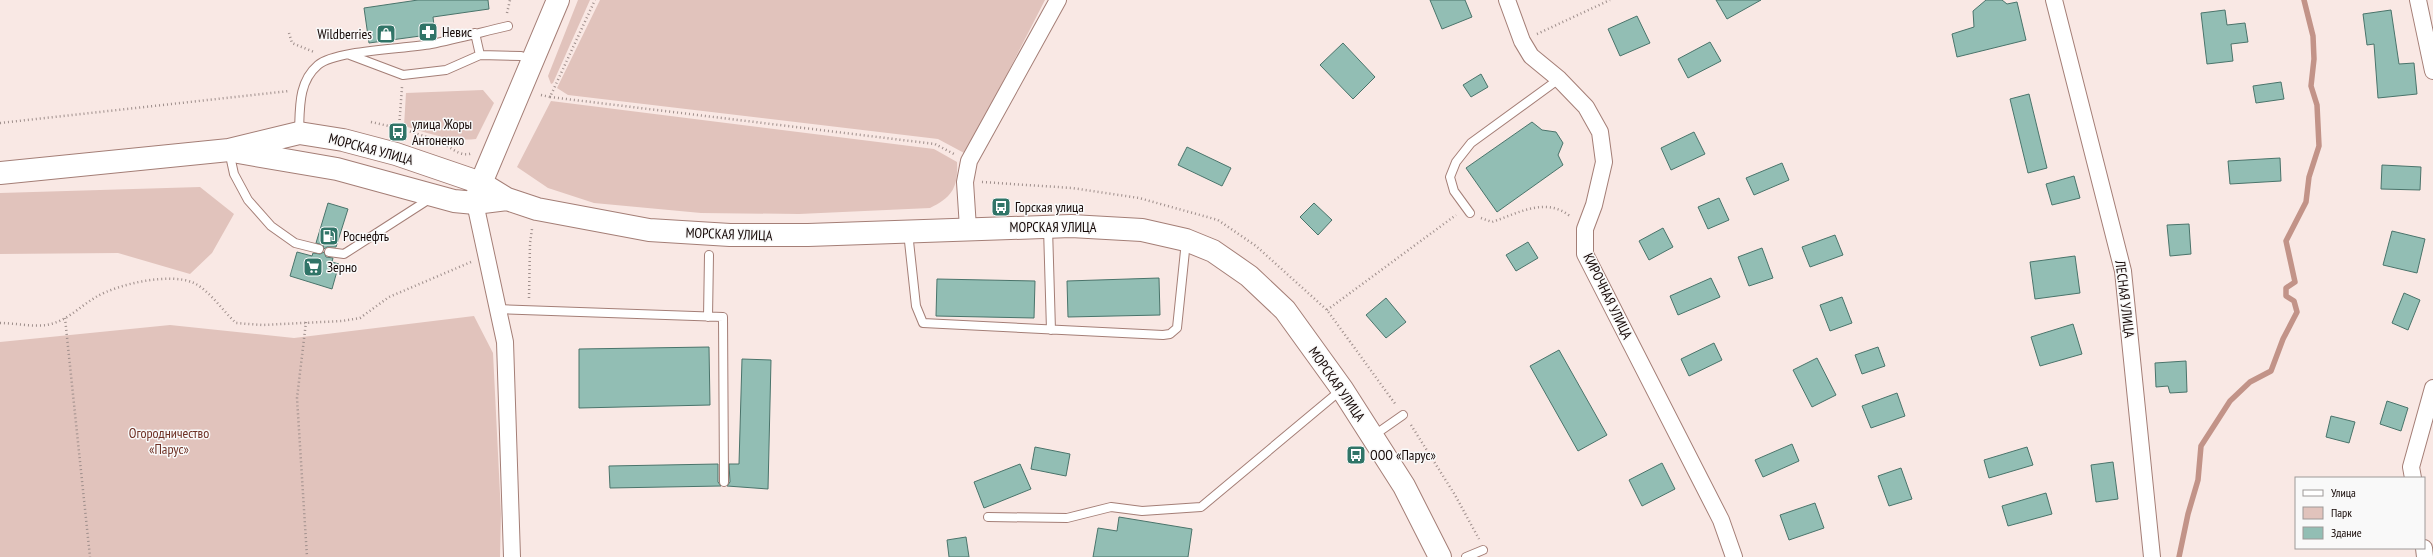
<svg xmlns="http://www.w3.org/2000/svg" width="2433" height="557" font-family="'PT Sans Narrow',sans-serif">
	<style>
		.green { fill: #e1c3bc }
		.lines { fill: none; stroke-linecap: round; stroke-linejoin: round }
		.stream { stroke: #c29388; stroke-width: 5.5 }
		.building { fill: #92beb4; stroke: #4a746b }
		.lane-casing { stroke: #a47e76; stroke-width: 10 }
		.street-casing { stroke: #a47e76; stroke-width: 18 }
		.secondary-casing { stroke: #a47e76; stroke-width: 24 }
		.primary-casing { stroke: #a47e76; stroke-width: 24 }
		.path { stroke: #9e8e8b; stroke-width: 2.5; stroke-dasharray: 1 3; stroke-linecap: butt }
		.lane { stroke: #fff; stroke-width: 8 }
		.street { stroke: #fff; stroke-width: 16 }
		.secondary { stroke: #fff; stroke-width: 22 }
		.primary { stroke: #fff; stroke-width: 22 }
		.labels { text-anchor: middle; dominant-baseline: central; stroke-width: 3; stroke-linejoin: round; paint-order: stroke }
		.poi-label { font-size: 14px; fill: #150806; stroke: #f9f9f9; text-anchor: start }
		.street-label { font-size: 14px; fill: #150806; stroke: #f9f9f9 }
		.park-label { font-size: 14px; fill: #6e3125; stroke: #f9f9f9 }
	</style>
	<rect width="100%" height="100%" fill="#f9e8e4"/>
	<path class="green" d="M578,0h12l-37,83 -2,1 -3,-8z
		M600,0h445l-79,154 -28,-15 -370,-44 -11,-7z
		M483,90l11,13 -18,36c-25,3 -48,-6 -72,-13l2,-33z
		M551,101l383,48 23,13c1,25 -4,35 -27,46l-131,6 -98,-1 -107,-10 -46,-15 -31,-21z
		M200,187l34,27 -22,39 -22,21 -72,-21 -118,1v-61z
		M474,316l19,37 8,161 -1,43h-500v-215l170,-17 124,13z"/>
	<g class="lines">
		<path class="stream" d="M2179,557l9,-43 10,-34 3,-34 29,-45 20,-19 21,-11 12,-32 14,-27 -3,-11 -8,-5v-8l9,-6 -9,-41 20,-39 3,-25 10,-31 -2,-41 -6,-19 3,-27 -1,-23 -9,-36"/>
	</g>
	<path class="building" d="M418,0h70l1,9 -56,8 2,17 -66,9 -5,-35z
		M1430,0h35l7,17 -30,12z
		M1716,0h45l-34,19z
		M1986,0h16l5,4 10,-2 9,38 -69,17 -5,-23 22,-7 -1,-16z
		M2225,10l2,15 18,-2 3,19 -17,2 2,17 -26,3 -6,-51z
		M2391,10l8,54 15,-1 3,31 -39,4 -4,-54 -7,1 -4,-31z
		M1637,16l13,27 -30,13 -12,-27z
		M1710,42l11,19 -33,17 -10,-19z
		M1343,43l32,34 -22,22 -33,-34z
		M1481,74l7,13 -17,10 -8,-12z
		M2281,82l3,17 -28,4 -3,-17z
		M2029,94l18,74 -19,5 -18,-74z
		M1532,122l10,8 14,2 7,11 -5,12 5,10 -66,47 -31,-44z
		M1694,132l11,22 -34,16 -10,-22z
		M1187,147l44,21 -9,18 -44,-21z
		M2280,158l1,23 -51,3 -2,-23z
		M1782,163l7,17 -35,15 -8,-17z
		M2382,165l39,2 -1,23 -39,-1z
		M2074,176l6,22 -28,7 -6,-21z
		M1719,198l10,22 -21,9 -10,-22z
		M328,203l20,6 -12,38h-9l-3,2 -1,-4 -7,-2z
		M1314,203l18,17 -14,15 -18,-18z
		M2189,224l2,30 -21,2 -3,-31z
		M1663,228l10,19 -24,13 -10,-19z
		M2392,231l33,8 -8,34 -34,-8z
		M1835,235l8,20 -33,12 -8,-20z
		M1528,242l10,16 -22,13 -10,-16z
		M1762,248l11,30 -24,8 -11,-29z
		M297,252l15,4 1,-3 7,1 4,-2 2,5 7,1 -1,4 7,2 -7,25 -42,-13z
		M2075,256l5,37 -45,6 -5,-37z
		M1159,278l1,37 -92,2 -1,-36z
		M1711,278l9,19 -42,18 -8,-19z
		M937,279l98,2 -1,37 -98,-2z
		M2404,293l16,7 -12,30 -16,-7z
		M1842,297l10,26 -22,8 -10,-26z
		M1386,298l20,24 -20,16 -20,-23z
		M2073,324l9,30 -42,12 -9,-29z
		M1714,343l8,17 -33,16 -8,-17z
		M709,347l1,58 -131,3v-59z
		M1878,347l7,19 -23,8 -7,-19z
		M1559,350l48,85 -29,16 -48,-85z
		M1817,358l19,37 -24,12 -19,-37z
		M742,359l29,1 -3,129 -41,-3 3,-4 -1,-18h10z
		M2186,361l1,31 -17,1 -2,-7 -12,1 -1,-24z
		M1897,393l8,23 -34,12 -9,-22z
		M2387,401l21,7 -7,23 -21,-7z
		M2331,416l24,6 -6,21 -23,-6z
		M1792,444l7,17 -36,16 -8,-17z
		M1035,447l35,7 -4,22 -35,-7z
		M2027,447l6,18 -44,13 -5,-18z
		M2113,462l5,37 -22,3 -5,-37z
		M1662,463l13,26 -33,17 -13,-26z
		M718,464v18l3,4 -111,2 -1,-22z
		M1020,464l11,25 -47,19 -10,-26z
		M1901,468l11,31 -23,7 -11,-30z
		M2046,493l6,21 -44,12 -6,-20z
		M1815,503l9,25 -35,12 -9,-25z
		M1119,517l73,12 -4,28h-95l5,-29 19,3z
		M966,537l3,20h-20l-2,-17z"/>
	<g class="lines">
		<defs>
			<path id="lane" d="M475,33l5,22
				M350,55l53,20 43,-5 34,-15 41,1 11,4
				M299,132c1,-24 -1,-50 19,-67 18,-15 87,-16 113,-21 25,-5 51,-12 77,-18
				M229,151l5,23 14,26 23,26 24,17 24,6
				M1470,213l-16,-22 -4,-14 6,-15 15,-19 88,-64
				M1048,228l3,102
				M908,232l8,74 7,17 240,12 7,-1 7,-6 9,-87
				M329,252l15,2 87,-56
				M497,309l226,8 1,165
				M708,317l1,-62
				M1373,436l30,-21
				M988,517l79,1 44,-11 31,4 59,-4 140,-117
				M1466,557l17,-7"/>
			<path id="street" d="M1507,0l15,41 9,15 28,23 27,28 14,25 4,30 -10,43 -9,24v25l136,266 13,37
				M2054,0l69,271 29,286
				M2418,0l15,71
				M475,203l30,139 7,215
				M968,228l-3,-46 4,-21 89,-161
				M2413,478l-2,-11 22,-79
				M2424,548l1,9"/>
			<path id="secondary" d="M476,200l5,-17 77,-183"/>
			<path id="primary" d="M238,152l99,17 117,32 21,2 32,-4
				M0,173l229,-23 70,-17 44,7 53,14 85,29 26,16 30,10 112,21 81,5h78l263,-9 71,4 44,10 27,11 36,25 36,34 57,79 62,97 36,71"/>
		</defs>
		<use href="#lane" class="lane-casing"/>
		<use href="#street" class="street-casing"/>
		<use href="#secondary" class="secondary-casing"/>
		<use href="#primary" class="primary-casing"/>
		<path class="path" d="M507,13l3,-13
			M289,33l3,10 22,9
			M1537,34l73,-34
			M541,95l9,2 45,-97
			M550,97l385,47 19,10
			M371,122c27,6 54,12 78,25 6,4 15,10 23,6
			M0,123l289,-32
			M399,128l3,-41
			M982,182l90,6 67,10 79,22 38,26 71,64 69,95
			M1481,218l11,4c27,-9 54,-26 79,-5
			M529,298l1,-55 2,-14
			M1327,310l129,-95
			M65,318l25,239
			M306,322l-9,76 10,159
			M0,323c15,0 32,4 46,2 20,-3 33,-18 50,-28 22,-13 74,-25 98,-14 16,8 28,27 42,40l26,2 80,-4 18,-3 29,-21 82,-35
			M1411,425l44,70 24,44"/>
		<use href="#lane" class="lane"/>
		<use href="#street" class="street"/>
		<use href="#secondary" class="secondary"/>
		<use href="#primary" class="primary"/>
	</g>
	<defs>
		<symbol id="pharmacy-square" viewBox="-11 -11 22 22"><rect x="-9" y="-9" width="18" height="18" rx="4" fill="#307467" stroke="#f9f9f9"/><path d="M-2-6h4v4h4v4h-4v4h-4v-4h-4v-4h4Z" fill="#fff"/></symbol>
		<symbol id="shop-square" viewBox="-11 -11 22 22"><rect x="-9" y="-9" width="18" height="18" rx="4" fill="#307467" stroke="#f9f9f9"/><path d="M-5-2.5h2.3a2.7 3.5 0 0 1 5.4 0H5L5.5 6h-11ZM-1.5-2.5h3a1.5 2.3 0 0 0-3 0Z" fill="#fff"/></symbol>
		<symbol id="bus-square" viewBox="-11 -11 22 22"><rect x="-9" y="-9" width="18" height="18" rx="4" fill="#307467" stroke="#f9f9f9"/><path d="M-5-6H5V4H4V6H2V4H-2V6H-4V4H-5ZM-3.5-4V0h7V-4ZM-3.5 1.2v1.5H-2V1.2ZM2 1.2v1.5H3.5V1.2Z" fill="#fff"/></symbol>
		<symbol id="fuel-square" viewBox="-11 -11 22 22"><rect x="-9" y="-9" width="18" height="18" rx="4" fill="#307467" stroke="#f9f9f9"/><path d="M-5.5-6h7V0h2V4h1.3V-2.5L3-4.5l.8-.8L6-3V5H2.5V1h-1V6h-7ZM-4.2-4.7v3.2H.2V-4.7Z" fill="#fff"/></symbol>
		<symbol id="supermarket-square" viewBox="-11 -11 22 22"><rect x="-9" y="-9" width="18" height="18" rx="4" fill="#307467" stroke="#f9f9f9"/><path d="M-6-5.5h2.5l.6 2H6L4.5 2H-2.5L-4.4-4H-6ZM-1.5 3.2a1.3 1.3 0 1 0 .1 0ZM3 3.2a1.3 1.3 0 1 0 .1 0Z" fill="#fff"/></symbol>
	</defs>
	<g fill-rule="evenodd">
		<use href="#pharmacy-square" x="417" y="21" width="22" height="22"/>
		<use href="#shop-square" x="375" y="23" width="22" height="22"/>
		<use href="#bus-square" x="387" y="121" width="22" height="22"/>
		<use href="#bus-square" x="990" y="196" width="22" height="22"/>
		<use href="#fuel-square" x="318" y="225" width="22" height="22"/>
		<use href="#supermarket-square" x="302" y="256" width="22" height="22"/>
		<use href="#bus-square" x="1345" y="444" width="22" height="22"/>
	</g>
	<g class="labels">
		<g class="poi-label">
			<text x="442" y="32">Невис</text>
			<text x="372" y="34" text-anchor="end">Wildberries</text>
			<text x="412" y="124">улица Жоры<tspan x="412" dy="16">Антоненко</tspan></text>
			<text x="1015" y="207">Горская улица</text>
			<text x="343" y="236">Роснефть</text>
			<text x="327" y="267">Зерно</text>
			<text x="1370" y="455">ООО «Парус»</text>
		</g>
		<g class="street-label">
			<text transform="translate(371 149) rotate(15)">МОРСКАЯ УЛИЦА</text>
			<text x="1053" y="227">МОРСКАЯ УЛИЦА</text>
			<text transform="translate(729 234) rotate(2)">МОРСКАЯ УЛИЦА</text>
			<text transform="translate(1608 296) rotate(64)">КИРОЧНАЯ УЛИЦА</text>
			<text transform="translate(2125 299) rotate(83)">ЛЕСНАЯ УЛИЦА</text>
			<text transform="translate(1337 384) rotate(55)">МОРСКАЯ УЛИЦА</text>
		</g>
		<g class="park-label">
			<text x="169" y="433">Огородничество<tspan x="169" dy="16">«Парус»</tspan></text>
		</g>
	</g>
	<rect x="2295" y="477" width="130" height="72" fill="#f9f9f9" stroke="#9e9998"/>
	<rect x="2303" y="490" width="20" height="6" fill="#ffffff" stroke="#9e9998"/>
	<text x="2331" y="497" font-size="12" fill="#150806">Улица</text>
	<rect x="2303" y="507" width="20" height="12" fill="#e1c3bc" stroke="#9e9998"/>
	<text x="2331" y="517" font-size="12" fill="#150806">Парк</text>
	<rect x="2303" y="527" width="20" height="12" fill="#92beb4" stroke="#9e9998"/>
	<text x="2331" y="537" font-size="12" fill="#150806">Здание</text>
</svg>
